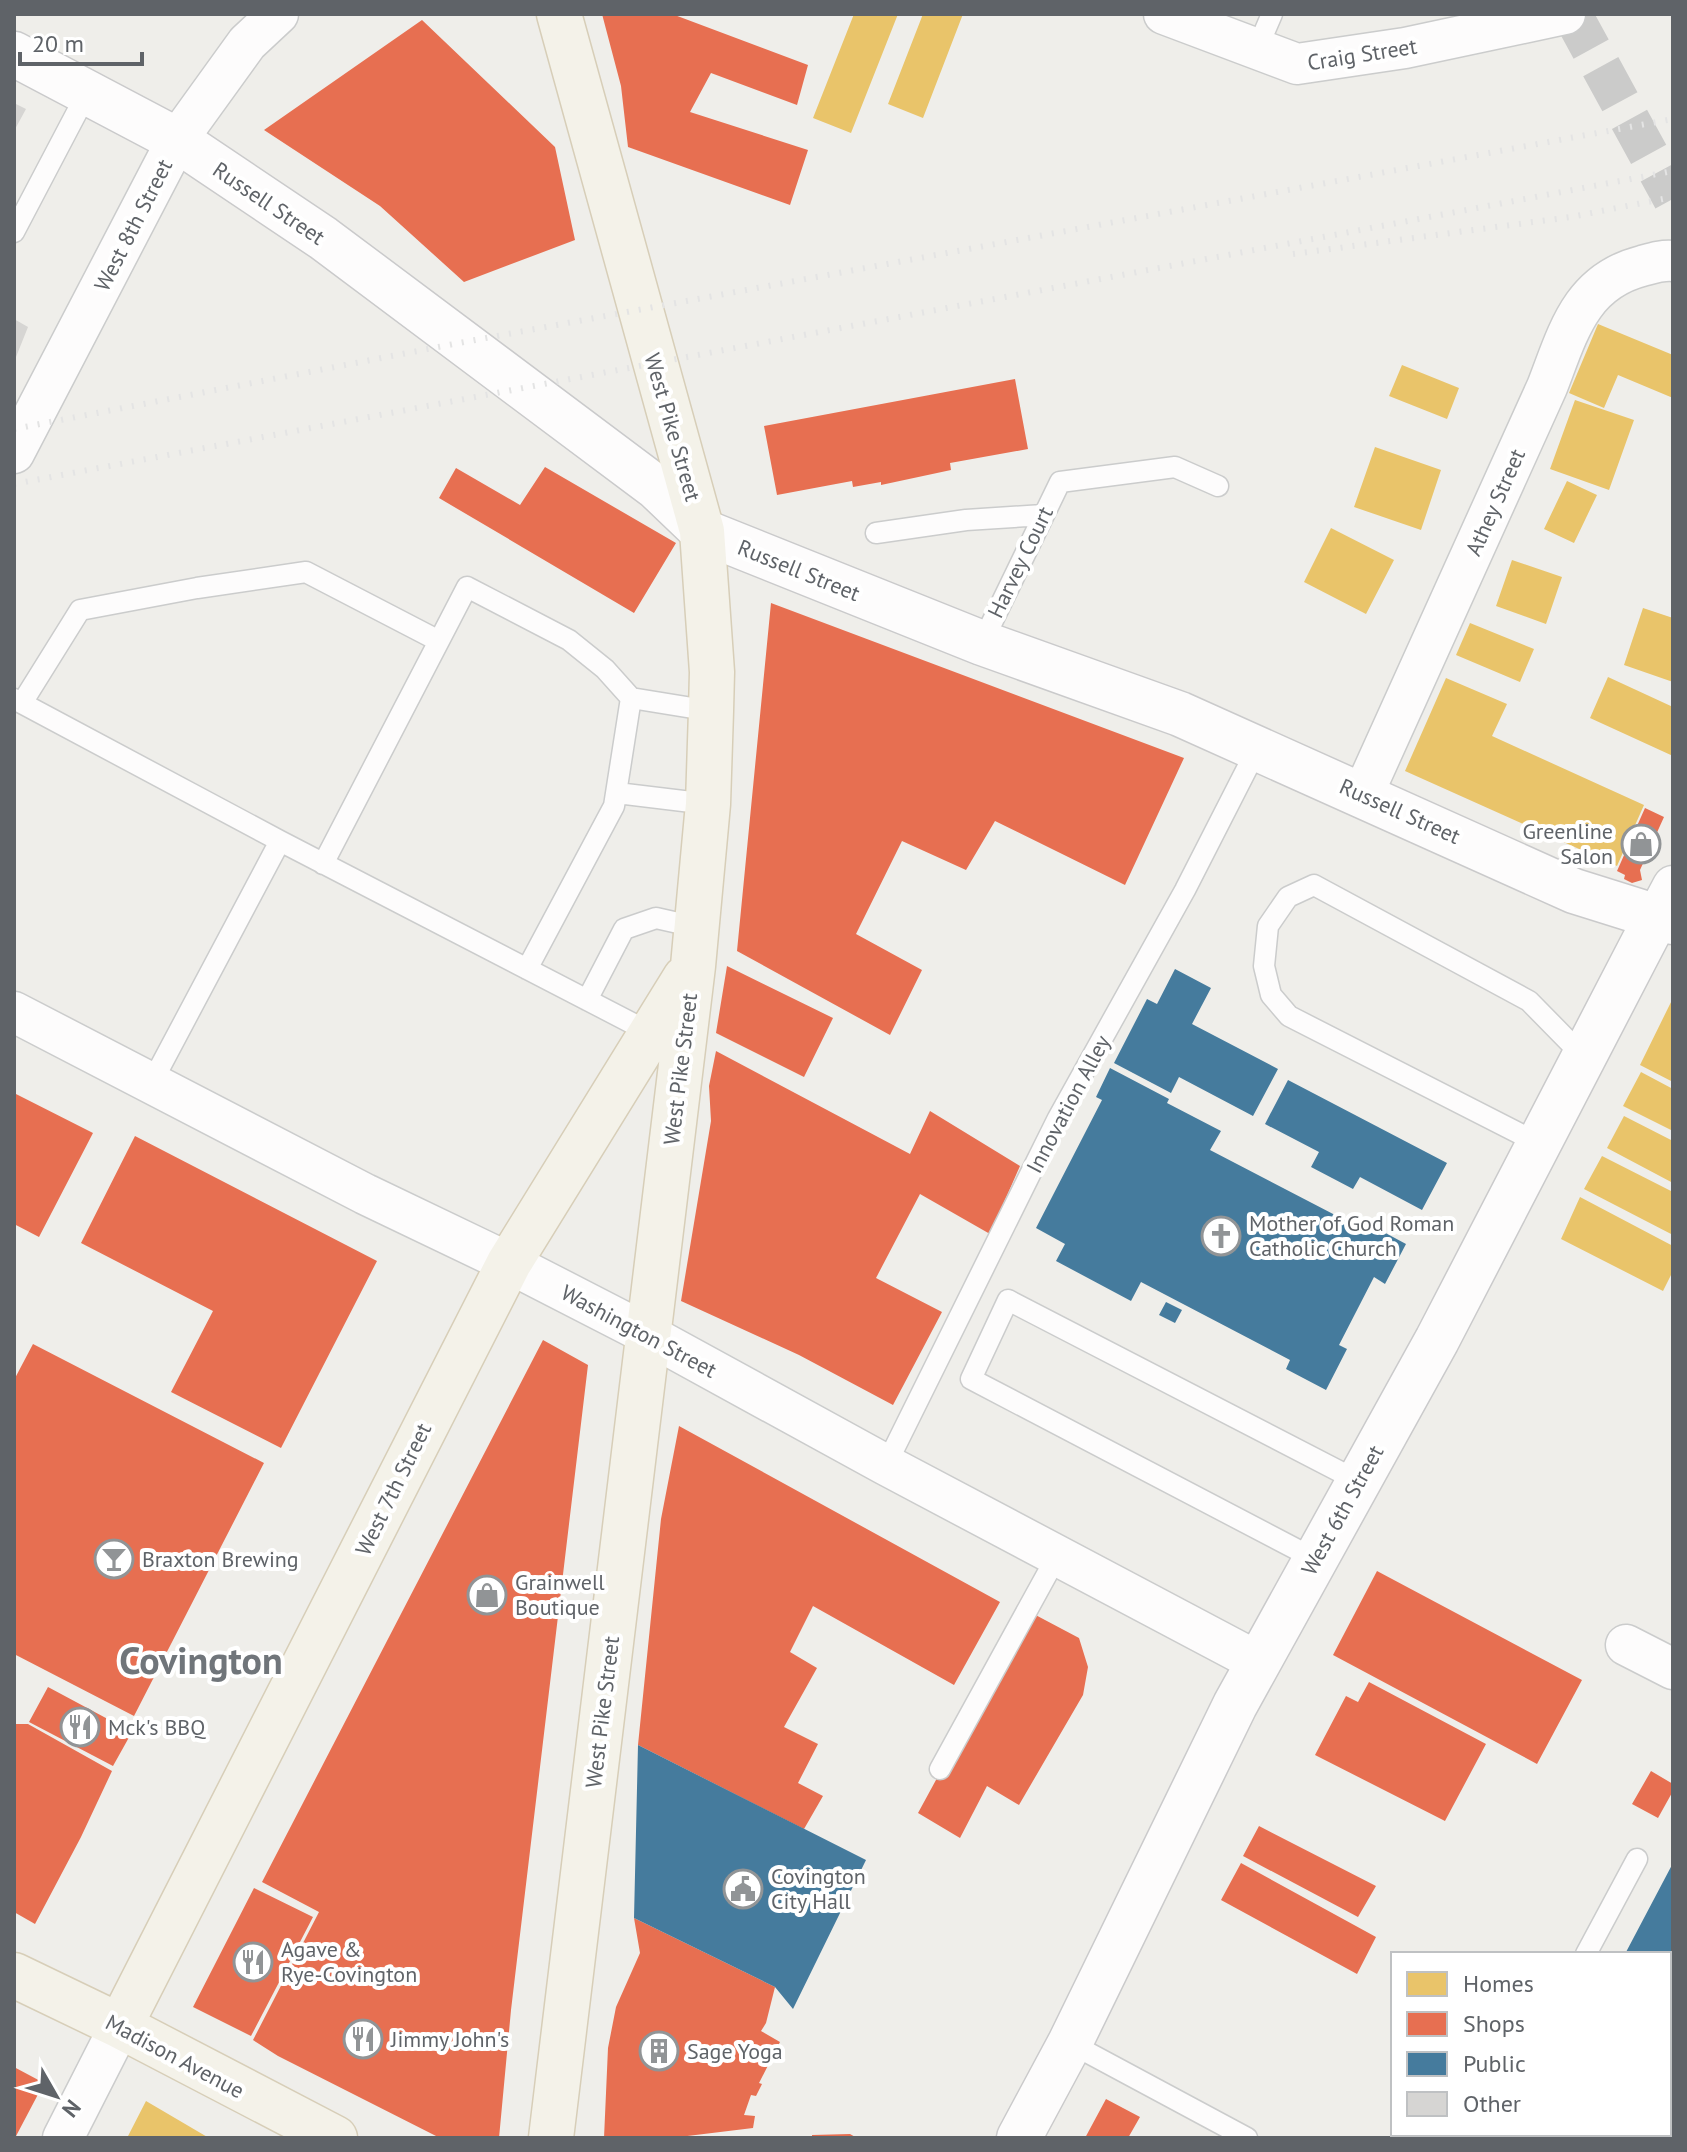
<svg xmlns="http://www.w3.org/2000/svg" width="1687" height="2152" font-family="'PT Sans',sans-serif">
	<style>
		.homes { fill: #e9c46a }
		.shops { fill: #e76f51 }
		.public { fill: #457b9d }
		.building { fill: #d6d5d3 }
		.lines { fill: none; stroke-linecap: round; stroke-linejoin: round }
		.street-tunnel { stroke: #cbcbca; stroke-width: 40; stroke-dasharray: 40 20; stroke-linecap: butt }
		.lane-casing { stroke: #cbcccc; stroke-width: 23 }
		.street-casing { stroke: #cbcccc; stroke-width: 43 }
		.secondary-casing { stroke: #cacacb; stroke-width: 47 }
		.primary-casing { stroke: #d7ceb8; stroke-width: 47 }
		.lane { stroke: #fdfcfc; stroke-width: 20 }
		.street { stroke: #fdfcfc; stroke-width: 40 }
		.secondary { stroke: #fdfcfc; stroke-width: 44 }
		.primary { stroke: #f4f2e9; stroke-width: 44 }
		.rail { stroke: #e4e4e4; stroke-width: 6; stroke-dasharray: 2 10; stroke-linecap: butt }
		.labels { text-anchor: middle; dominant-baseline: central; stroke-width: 8; stroke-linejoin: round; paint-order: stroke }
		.street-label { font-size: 22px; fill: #5f6368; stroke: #fff }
		.poi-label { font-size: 22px; fill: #5f6368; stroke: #fff; text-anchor: start }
		.town-label { font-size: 38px; font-weight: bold; fill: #70757a; stroke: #fff }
	</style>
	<rect width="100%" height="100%" fill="#efeeea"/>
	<path class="homes" d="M854,14h44l-47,119 -38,-15z
		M923,14h40l-40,104 -35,-14z
		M1598,324l75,31v43l-55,-23 -14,33 -35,-15z
		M1402,365l57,23 -12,31 -58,-23z
		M1575,400l59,20 -25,70 -59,-21z
		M1375,447l66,23 -20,60 -67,-23z
		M1567,481l30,14 -23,48 -30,-14z
		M1331,528l63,32 -28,54 -62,-32z
		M1512,560l50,17 -16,47 -50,-18z
		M1643,608l30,10v64l-49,-17z
		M1470,623l64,26 -14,33 -64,-27z
		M1608,677l65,30v49l-83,-38z
		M1446,678l61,26 -15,32 152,69 -27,61 -212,-95z
		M1673,998v84l-33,-17z
		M1641,1072l32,17v42l-50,-25z
		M1624,1116l49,25v42l-66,-35z
		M1602,1156l71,36v43l-89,-46z
		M1580,1197l93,49v25l-10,20 -102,-52z
		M146,2101l63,37h-82z"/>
	<path class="shops" d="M602,14h70l136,51 -11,40 -86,-32 -21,39 118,38 -18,55 -162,-58 -7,-61z
		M422,20l133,127 20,93 -111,42 -84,-76 -116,-76z
		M1015,379l13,70 -78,14 1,7 -70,15v-3l-28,5 -1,-6 -75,14 -13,-69z
		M545,467l131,76 -42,70 -195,-115 17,-30 64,37z
		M771,603l413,155 -59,127 -130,-64 -29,49 -64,-29 -46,93 66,36 -32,65 -153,-84z
		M1645,808l19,9 -24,53 2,10 -10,3 -8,-4 1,-4 -8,-4z
		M727,966l106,52 -29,59 -88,-44z
		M716,1051l194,103 20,-43 90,55 -30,68 -70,-40 -44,84 66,34 -49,93 -94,-50 -118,-54 30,-180 -2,-35z
		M14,1093l79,40 -54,104 -25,-13z
		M135,1136l242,125 -96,187 -110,-56 42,-81 -132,-68z
		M543,1340l45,25 -77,645 -12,128h-59l-162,-82 -25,-16 66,-128 -57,-30z
		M33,1344l231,119 -130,253 -120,-62v-274z
		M679,1426l321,176 -46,83 -141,-79 -23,46 27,16 -33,59 34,17 -20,39 25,13 -19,33 -166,-84 23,-226z
		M1377,1571l205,109 -45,84 -204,-109z
		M1028,1611l51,27 9,29 -5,28 -64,110 -32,-19 -27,52 -42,-25z
		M1369,1682l117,62 -41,77 -130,-66 31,-59 12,6z
		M48,1687l84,45 -19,34 -84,-44z
		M14,1724h14l84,47 -31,66 -46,87 -21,-12z
		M1651,1771l22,13v7l-15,27 -26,-14z
		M1259,1826l117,60 -18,31 -115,-61z
		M1241,1863l135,74 -19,37 -136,-74z
		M254,1888l59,29 -62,119 -58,-29z
		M634,1918l141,69 -9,36 -5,8 19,11 -21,41 3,1 -6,12 -5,-1 -7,20 11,1 -2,12 -82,10h-67l4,-90 8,-41 24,-54z
		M14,2067l30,16 -29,55h-1z
		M1106,2099l34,18 -12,21h-43z
		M850,2134l7,4h-45v-3z"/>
	<path class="public" d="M1175,969l36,19 -19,36 86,45 -25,47 -74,-39 -8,16 -57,-30 33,-64 10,5z
		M1110,1068l59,31 -2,4 54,28 -11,19 152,79 3,-7 41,22 -21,40 -11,-7 -35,68 8,4 -21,41 -40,-21 4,-9 -149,-78 -10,19 -75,-40 9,-17 -29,-16 66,-128 -6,-3z
		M1288,1080l159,83 -25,47 -62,-33 -7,12 -42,-22 8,-15 -54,-28z
		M1166,1302l16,8 -7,13 -16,-8z
		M638,1745l228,115 -73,149 -18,-22 -141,-69z
		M1673,1863v275h-146l2,-4h140v-180h-44z"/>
	<path class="building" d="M14,103l12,6 -12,22z
		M14,319l14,8 -14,35z"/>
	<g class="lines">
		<path class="street-tunnel" d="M1572,14l101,185"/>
		<defs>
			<path id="lane" d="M1257,49l15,-35
				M14,232l73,-139
				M876,533l90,-13 77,-5
				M439,641l28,-54 102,53 36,29 26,29 80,13
				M982,643l78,-161 115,-15 43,19
				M14,699l266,142 371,192
				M22,703l58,-93 117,-22 109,-16 133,69 -116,223
				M617,793l91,11
				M527,969l87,-163 17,-108
				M587,1000l37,-71 32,-11 40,9
				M151,1084l129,-243
				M1538,1143l-249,-127 -18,-21 -7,-29 4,-40 20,-29 26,-12 215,116 54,55
				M886,1465l172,-347 127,-228 73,-143
				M1315,1559l-344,-180 37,-79 350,181
				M940,1769l117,-213
				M1586,1954l51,-95
				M1070,2043l177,95
				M1481,2138l4,-4"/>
			<path id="street" d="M1164,14l133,50 108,-16 160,-34
				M14,453l163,-313 70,-97 31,-29
				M1363,794l184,-407c21,-54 33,-105 95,-121 11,-3 20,-6 31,-5
				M1657,916l16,-30
				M14,1012l351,182 144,69 138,71 239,131 372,197
				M1626,1645l47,24
				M63,2138l57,-112"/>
			<path id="secondary" d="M14,54l163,86 146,98 334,250 45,43 280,112 198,71 394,177 99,31
				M1019,2138l51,-95 165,-338 202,-365 220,-424"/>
			<path id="primary" d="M14,1975l106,51 215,112
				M120,2026l389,-763 176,-285
				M551,2138l142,-1172 15,-162 3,-93 1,-39 -10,-141 -143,-517"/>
		</defs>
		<use href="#lane" class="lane-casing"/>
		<use href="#street" class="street-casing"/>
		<use href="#secondary" class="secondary-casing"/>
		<use href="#primary" class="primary-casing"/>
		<use href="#lane" class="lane"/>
		<use href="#street" class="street"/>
		<use href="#secondary" class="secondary"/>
		<use href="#primary" class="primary"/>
		<path class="rail" d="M1293,254l278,-37 102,-20
			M14,429l445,-86 1214,-224
			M14,484l1659,-313"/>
	</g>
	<defs>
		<symbol id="shop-ring" viewBox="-11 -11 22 22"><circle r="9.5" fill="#fff" stroke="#919496" stroke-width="1.5"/><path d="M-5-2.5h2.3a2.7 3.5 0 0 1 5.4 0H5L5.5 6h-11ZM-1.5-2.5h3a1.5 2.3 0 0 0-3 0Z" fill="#919496"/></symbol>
		<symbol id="church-ring" viewBox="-11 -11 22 22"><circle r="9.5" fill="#fff" stroke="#919496" stroke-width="1.5"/><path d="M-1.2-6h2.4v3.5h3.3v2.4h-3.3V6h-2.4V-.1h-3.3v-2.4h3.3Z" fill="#919496"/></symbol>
		<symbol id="bar-ring" viewBox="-11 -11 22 22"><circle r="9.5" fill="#fff" stroke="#919496" stroke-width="1.5"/><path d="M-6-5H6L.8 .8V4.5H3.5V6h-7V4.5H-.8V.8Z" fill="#919496"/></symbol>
		<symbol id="restaurant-ring" viewBox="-11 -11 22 22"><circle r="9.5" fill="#fff" stroke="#919496" stroke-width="1.5"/><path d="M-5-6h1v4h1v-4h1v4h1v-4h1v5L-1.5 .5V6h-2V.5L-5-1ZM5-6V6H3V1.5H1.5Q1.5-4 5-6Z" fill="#919496"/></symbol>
		<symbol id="civic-ring" viewBox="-11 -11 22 22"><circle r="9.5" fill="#fff" stroke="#919496" stroke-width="1.5"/><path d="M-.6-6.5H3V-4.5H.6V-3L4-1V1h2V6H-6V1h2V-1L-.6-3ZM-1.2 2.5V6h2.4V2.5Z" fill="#919496"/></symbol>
		<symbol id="building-ring" viewBox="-11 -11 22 22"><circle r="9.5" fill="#fff" stroke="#919496" stroke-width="1.5"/><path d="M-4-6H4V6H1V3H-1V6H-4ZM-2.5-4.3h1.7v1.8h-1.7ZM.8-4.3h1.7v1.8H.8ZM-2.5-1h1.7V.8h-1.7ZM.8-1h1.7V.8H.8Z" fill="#919496"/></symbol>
	</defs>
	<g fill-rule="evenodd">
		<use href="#shop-ring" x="1619" y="822" width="44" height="44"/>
		<use href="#church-ring" x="1199" y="1214" width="44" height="44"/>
		<use href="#bar-ring" x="92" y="1537" width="44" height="44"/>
		<use href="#shop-ring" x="465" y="1573" width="44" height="44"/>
		<use href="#restaurant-ring" x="58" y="1705" width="44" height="44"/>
		<use href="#civic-ring" x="721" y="1867" width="44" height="44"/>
		<use href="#restaurant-ring" x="231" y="1940" width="44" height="44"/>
		<use href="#restaurant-ring" x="341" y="2017" width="44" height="44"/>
		<use href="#building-ring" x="637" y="2029" width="44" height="44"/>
	</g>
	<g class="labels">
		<g class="street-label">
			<text transform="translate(1362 54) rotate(-9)">Craig Street</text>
			<text transform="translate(269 203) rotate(34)">Russell Street</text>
			<text transform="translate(133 225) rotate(-63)">West 8th Street</text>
			<text transform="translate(673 427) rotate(74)">West Pike Street</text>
			<text transform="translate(1495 502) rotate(-66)">Athey Street</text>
			<text transform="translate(1020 562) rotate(-64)">Harvey Court</text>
			<text transform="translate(799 570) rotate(22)">Russell Street</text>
			<text transform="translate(1400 811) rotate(24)">Russell Street</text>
			<text transform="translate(680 1069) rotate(-83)">West Pike Street</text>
			<text transform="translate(1068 1104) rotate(-62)">Innovation Alley</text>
			<text transform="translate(639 1331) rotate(28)">Washington Street</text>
			<text transform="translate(393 1489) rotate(-64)">West 7th Street</text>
			<text transform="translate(1342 1510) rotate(-61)">West 6th Street</text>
			<text transform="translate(602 1712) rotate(-83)">West Pike Street</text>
			<text transform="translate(175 2056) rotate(28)">Madison Avenue</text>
		</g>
		<g class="poi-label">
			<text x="1613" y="831" text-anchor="end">Greenline<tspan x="1613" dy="25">Salon</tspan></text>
			<text x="1249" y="1223">Mother of God Roman<tspan x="1249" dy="25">Catholic Church</tspan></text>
			<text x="142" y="1559">Braxton Brewing</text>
			<text x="515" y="1582">Grainwell<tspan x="515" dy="25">Boutique</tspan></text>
			<text x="108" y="1727">Mck's BBQ</text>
			<text x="771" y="1876">Covington<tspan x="771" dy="25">City Hall</tspan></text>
			<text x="281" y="1949">Agave &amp;<tspan x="281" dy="25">Rye-Covington</tspan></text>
			<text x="391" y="2039">Jimmy John's</text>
			<text x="687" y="2051">Sage Yoga</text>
		</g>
		<g class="town-label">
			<text x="201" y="1659">Covington</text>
		</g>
	</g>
	<rect width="1687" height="2152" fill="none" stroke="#5f6368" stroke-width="32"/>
	<rect x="1391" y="1952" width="280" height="184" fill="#ffffff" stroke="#bfc1c3" stroke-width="2"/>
	<rect x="1407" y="1972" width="40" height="24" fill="#e9c46a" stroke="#bfc1c3" stroke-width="2"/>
	<text x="1463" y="1992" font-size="24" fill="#5f6368">Homes</text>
	<rect x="1407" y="2012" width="40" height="24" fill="#e76f51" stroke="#bfc1c3" stroke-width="2"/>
	<text x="1463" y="2032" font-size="24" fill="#5f6368">Shops</text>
	<rect x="1407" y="2052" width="40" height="24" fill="#457b9d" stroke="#bfc1c3" stroke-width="2"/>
	<text x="1463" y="2072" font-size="24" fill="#5f6368">Public</text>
	<rect x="1407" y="2092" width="40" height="24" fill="#d6d5d3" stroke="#bfc1c3" stroke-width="2"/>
	<text x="1463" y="2112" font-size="24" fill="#5f6368">Other</text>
	<g transform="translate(56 2096) rotate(129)" stroke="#ffffff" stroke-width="6" paint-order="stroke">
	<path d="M0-6L14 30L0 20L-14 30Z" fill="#5f6368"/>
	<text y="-12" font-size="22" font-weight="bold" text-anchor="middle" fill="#5f6368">N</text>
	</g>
	<path d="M20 52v12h122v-12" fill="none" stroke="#5f6368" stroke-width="4"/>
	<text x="32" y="52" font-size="24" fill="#5f6368" stroke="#ffffff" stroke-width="6" paint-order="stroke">20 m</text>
</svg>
